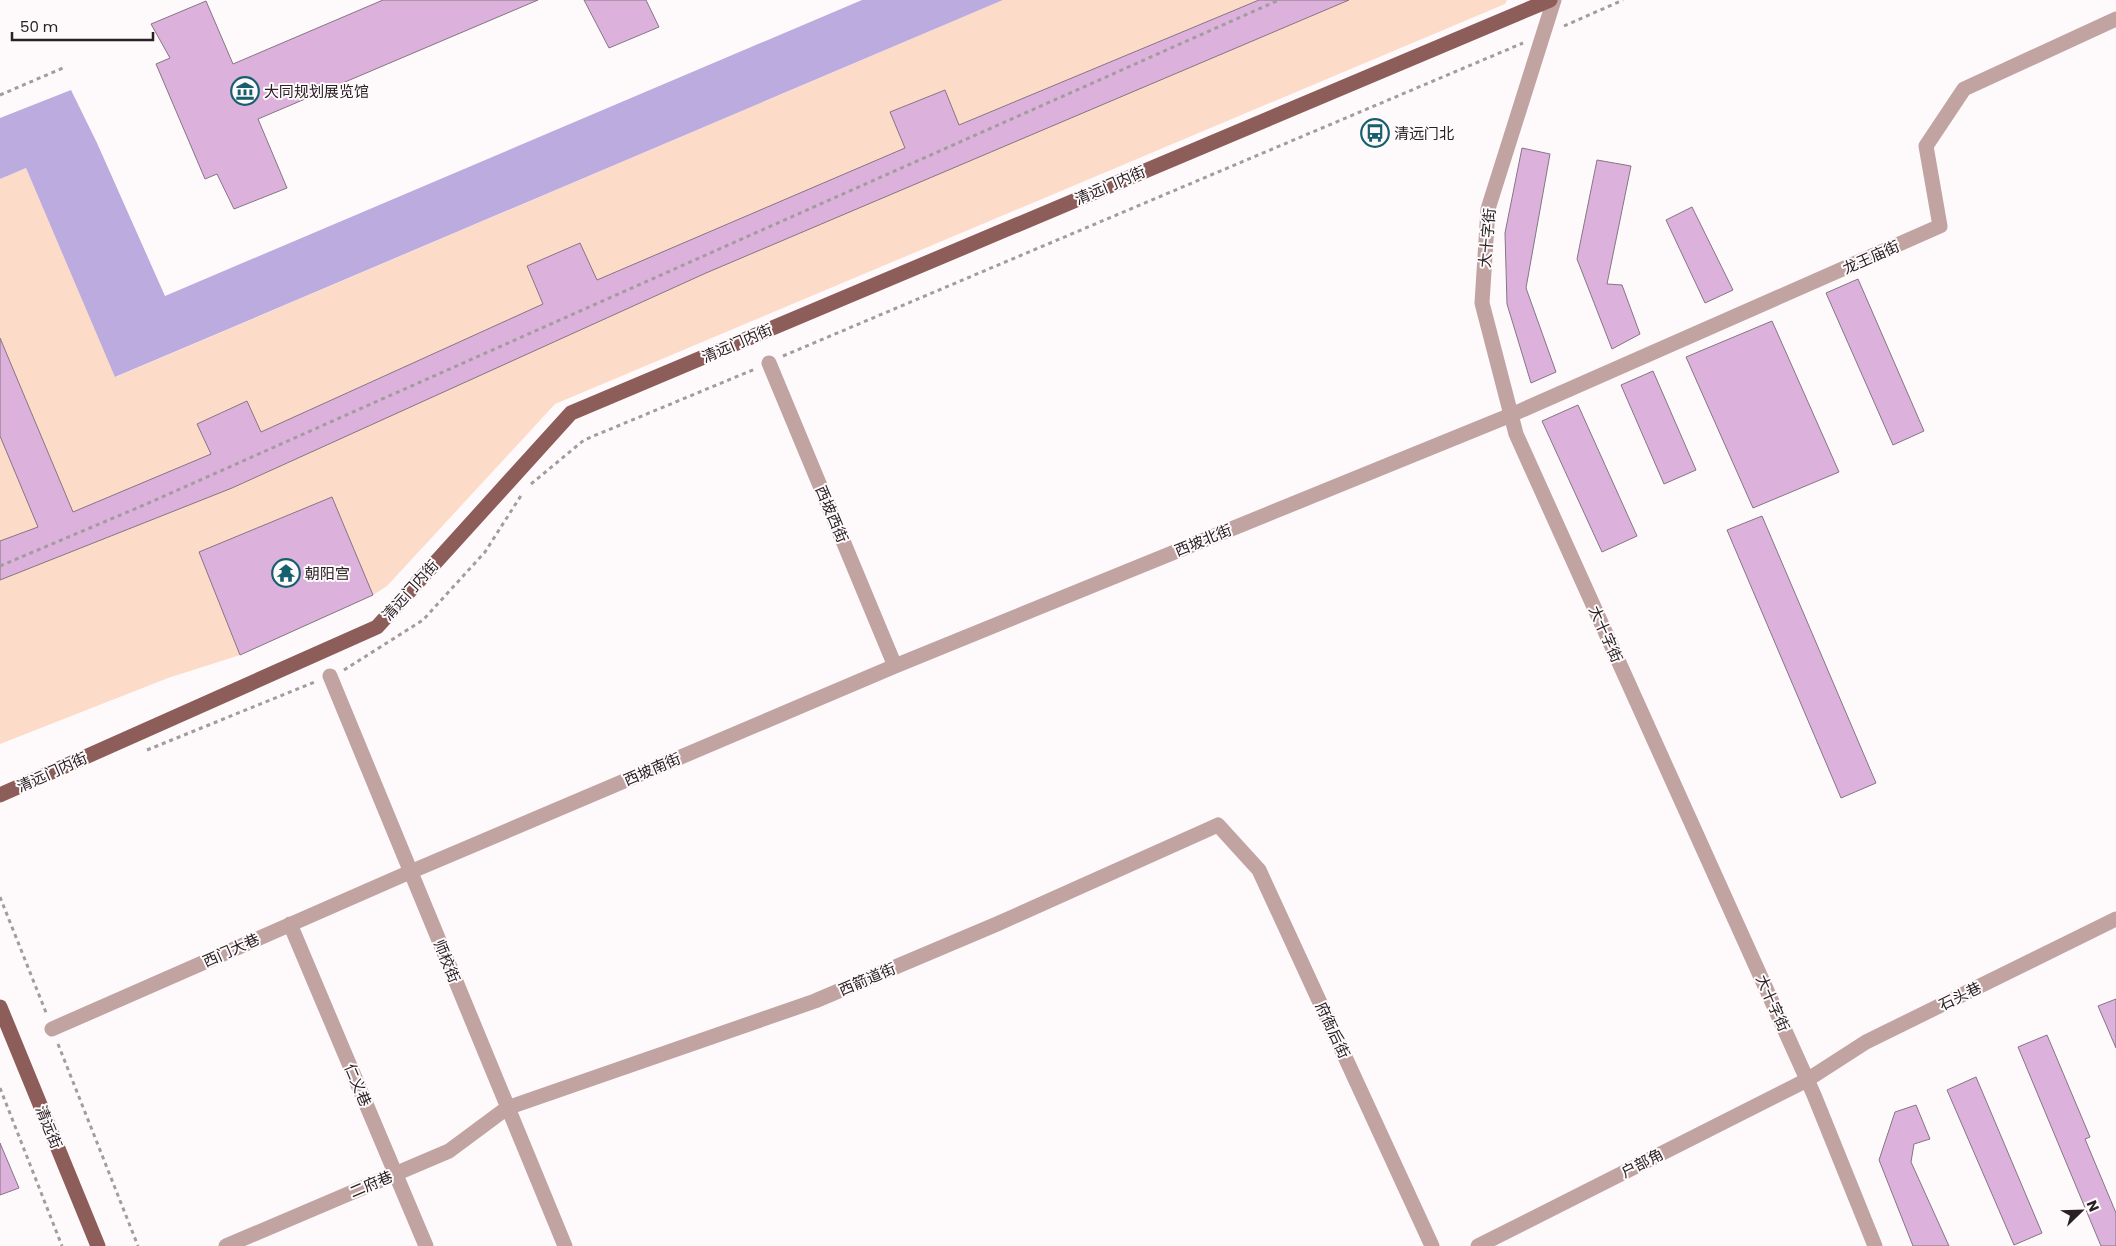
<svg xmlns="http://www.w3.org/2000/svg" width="2116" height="1246" font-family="Poppins,'Noto Sans SC',sans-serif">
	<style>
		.green { fill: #fcdbc8 }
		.water { fill: #bbabdf }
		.building { fill: #dcb1db; stroke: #857684 }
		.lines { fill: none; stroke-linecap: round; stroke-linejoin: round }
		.path { stroke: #a29c9e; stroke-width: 3; stroke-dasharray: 4 4; stroke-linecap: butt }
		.minor { stroke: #c1a4a2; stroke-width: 15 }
		.major { stroke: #8d5d59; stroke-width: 15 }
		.labels { text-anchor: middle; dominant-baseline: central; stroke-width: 4; stroke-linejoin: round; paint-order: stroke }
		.poi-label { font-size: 15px; fill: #292124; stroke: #fef9fb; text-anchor: start }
		.street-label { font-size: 15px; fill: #292124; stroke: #fef9fb }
	</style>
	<rect width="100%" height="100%" fill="#fef9fb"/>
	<path class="green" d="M1003,0h504l-2,4 -950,400 -168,182 -14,9 -133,60 -72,23 -168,66v-565l26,-11 90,209z"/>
	<path class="water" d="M862,0h141l-888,377 -89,-209 -26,11v-61l71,-28 26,53 68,153z"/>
	<path class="building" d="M383,0h155l-280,119 29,69 -53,21 -17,-35 -12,5 -49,-115 14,-6 -19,-34 55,-23 27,63z
		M584,0h62l13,27 -50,21z
		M1259,0h90l-643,273 -474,215 -232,92v-39l38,-14 -38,-91v-98l73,174 138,-58 -14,-30 50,-23 14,31 282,-128 -16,-38 53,-23 17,37 308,-132 -15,-36 55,-22 14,35z
		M1522,148l28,6 -24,134 30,84 -25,11 -24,-79 -2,-71z
		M1597,160l34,6 -24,118 15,1 18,49 -28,15 -35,-90z
		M1692,207l41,83 -28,13 -39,-83z
		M1858,279l66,152 -31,14 -67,-152z
		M1772,321l67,151 -86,36 -67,-151z
		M1653,371l43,99 -32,14 -43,-99z
		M1578,405l59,131 -35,16 -60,-131z
		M332,497l41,98 -133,60 -41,-103z
		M1762,516l114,267 -35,15 -114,-268z
		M2116,999v49l-18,-42z
		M2047,1035l43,102 -5,2 31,74v33h-15l-83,-199z
		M1976,1077l66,156 -28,12 -67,-155z
		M1916,1105l14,34 -16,5 -3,18 38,84h-36l-34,-86 16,-48z
		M0,1143l19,45 -19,7z"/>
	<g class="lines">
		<path class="path" d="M1564,26l59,-26
			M0,95l63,-27
			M783,356l740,-313
			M531,484l53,-44 171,-71
			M0,566l144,-61 1135,-505
			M344,670l79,-50 62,-68 37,-58
			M147,750l168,-68
			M0,897l47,118
			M58,1044l80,202
			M0,1088l62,158"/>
		<path class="minor" d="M1554,0l-66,209 -6,94 34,131 298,661 61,151
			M769,363l126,303
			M330,676l235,570
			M290,924l136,322
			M52,1029l358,-157 485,-206 616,-251 429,-189 -14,-80 38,-57 152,-70
			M226,1246l223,-95 58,-43 308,-107 182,-77 221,-99 41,45 173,376
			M1478,1246l329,-166 59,-38 250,-123"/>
		<path class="major" d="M0,795l377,-168 194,-214 979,-413
			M0,1007l98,239"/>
	</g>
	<defs>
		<symbol id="museum-ring" viewBox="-11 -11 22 22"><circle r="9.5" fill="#fef9fb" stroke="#16606e" stroke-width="1.5"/><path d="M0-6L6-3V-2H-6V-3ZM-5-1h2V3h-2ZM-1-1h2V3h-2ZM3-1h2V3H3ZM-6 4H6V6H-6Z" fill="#16606e"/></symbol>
		<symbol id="bus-ring" viewBox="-11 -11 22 22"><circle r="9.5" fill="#fef9fb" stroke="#16606e" stroke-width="1.5"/><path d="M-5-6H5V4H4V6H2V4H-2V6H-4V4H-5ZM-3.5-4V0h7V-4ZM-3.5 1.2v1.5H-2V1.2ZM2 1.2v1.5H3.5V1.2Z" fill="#16606e"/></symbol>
		<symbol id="temple-ring" viewBox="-11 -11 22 22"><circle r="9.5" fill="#fef9fb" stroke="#16606e" stroke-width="1.5"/><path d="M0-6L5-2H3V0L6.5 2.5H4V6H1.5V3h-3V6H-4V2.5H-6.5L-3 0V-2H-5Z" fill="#16606e"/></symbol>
	</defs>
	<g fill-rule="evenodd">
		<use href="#museum-ring" x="229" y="75" width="32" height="32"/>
		<use href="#bus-ring" x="1359" y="117" width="32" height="32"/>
		<use href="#temple-ring" x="270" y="557" width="32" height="32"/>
	</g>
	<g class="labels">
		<g class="poi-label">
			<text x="264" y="91">大同规划展览馆</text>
			<text x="1394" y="133">清远门北</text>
			<text x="305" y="573">朝阳宫</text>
		</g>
		<g class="street-label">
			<text transform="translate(1110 185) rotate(-23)">清远门内街</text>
			<text transform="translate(1487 238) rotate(-85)">大十字街</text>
			<text transform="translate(1871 257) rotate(-24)">龙王庙街</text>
			<text transform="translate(737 343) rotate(-23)">清远门内街</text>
			<text transform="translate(832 514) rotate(67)">西坡西街</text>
			<text transform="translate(1203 540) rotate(-22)">西坡北街</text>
			<text transform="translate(410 590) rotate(-48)">清远门内街</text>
			<text transform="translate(1606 634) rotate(66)">大十字街</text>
			<text transform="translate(652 769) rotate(-23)">西坡南街</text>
			<text transform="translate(52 772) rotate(-24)">清远门内街</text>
			<text transform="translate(231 950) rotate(-24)">西门大巷</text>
			<text transform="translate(447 961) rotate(68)">师校街</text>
			<text transform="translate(867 979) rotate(-23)">西箭道街</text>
			<text transform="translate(1960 996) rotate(-26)">石头巷</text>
			<text transform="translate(1773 1003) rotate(66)">大十字街</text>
			<text transform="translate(1333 1030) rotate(65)">府衙后街</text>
			<text transform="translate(358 1085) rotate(67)">仁义巷</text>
			<text transform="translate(49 1127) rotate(68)">清远街</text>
			<text transform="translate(1642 1163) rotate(-27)">户部角</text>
			<text transform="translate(371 1184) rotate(-23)">二府巷</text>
		</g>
	</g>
	<g transform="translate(2081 1211) rotate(67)" stroke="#fef9fb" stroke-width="4" paint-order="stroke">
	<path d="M0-4L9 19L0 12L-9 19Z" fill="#292124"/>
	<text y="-8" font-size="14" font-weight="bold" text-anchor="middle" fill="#292124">N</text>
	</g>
	<path d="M12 32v8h141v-8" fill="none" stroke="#292124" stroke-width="2.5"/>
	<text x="20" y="32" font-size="15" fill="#292124" stroke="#fef9fb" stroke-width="4" paint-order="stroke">50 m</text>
</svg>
